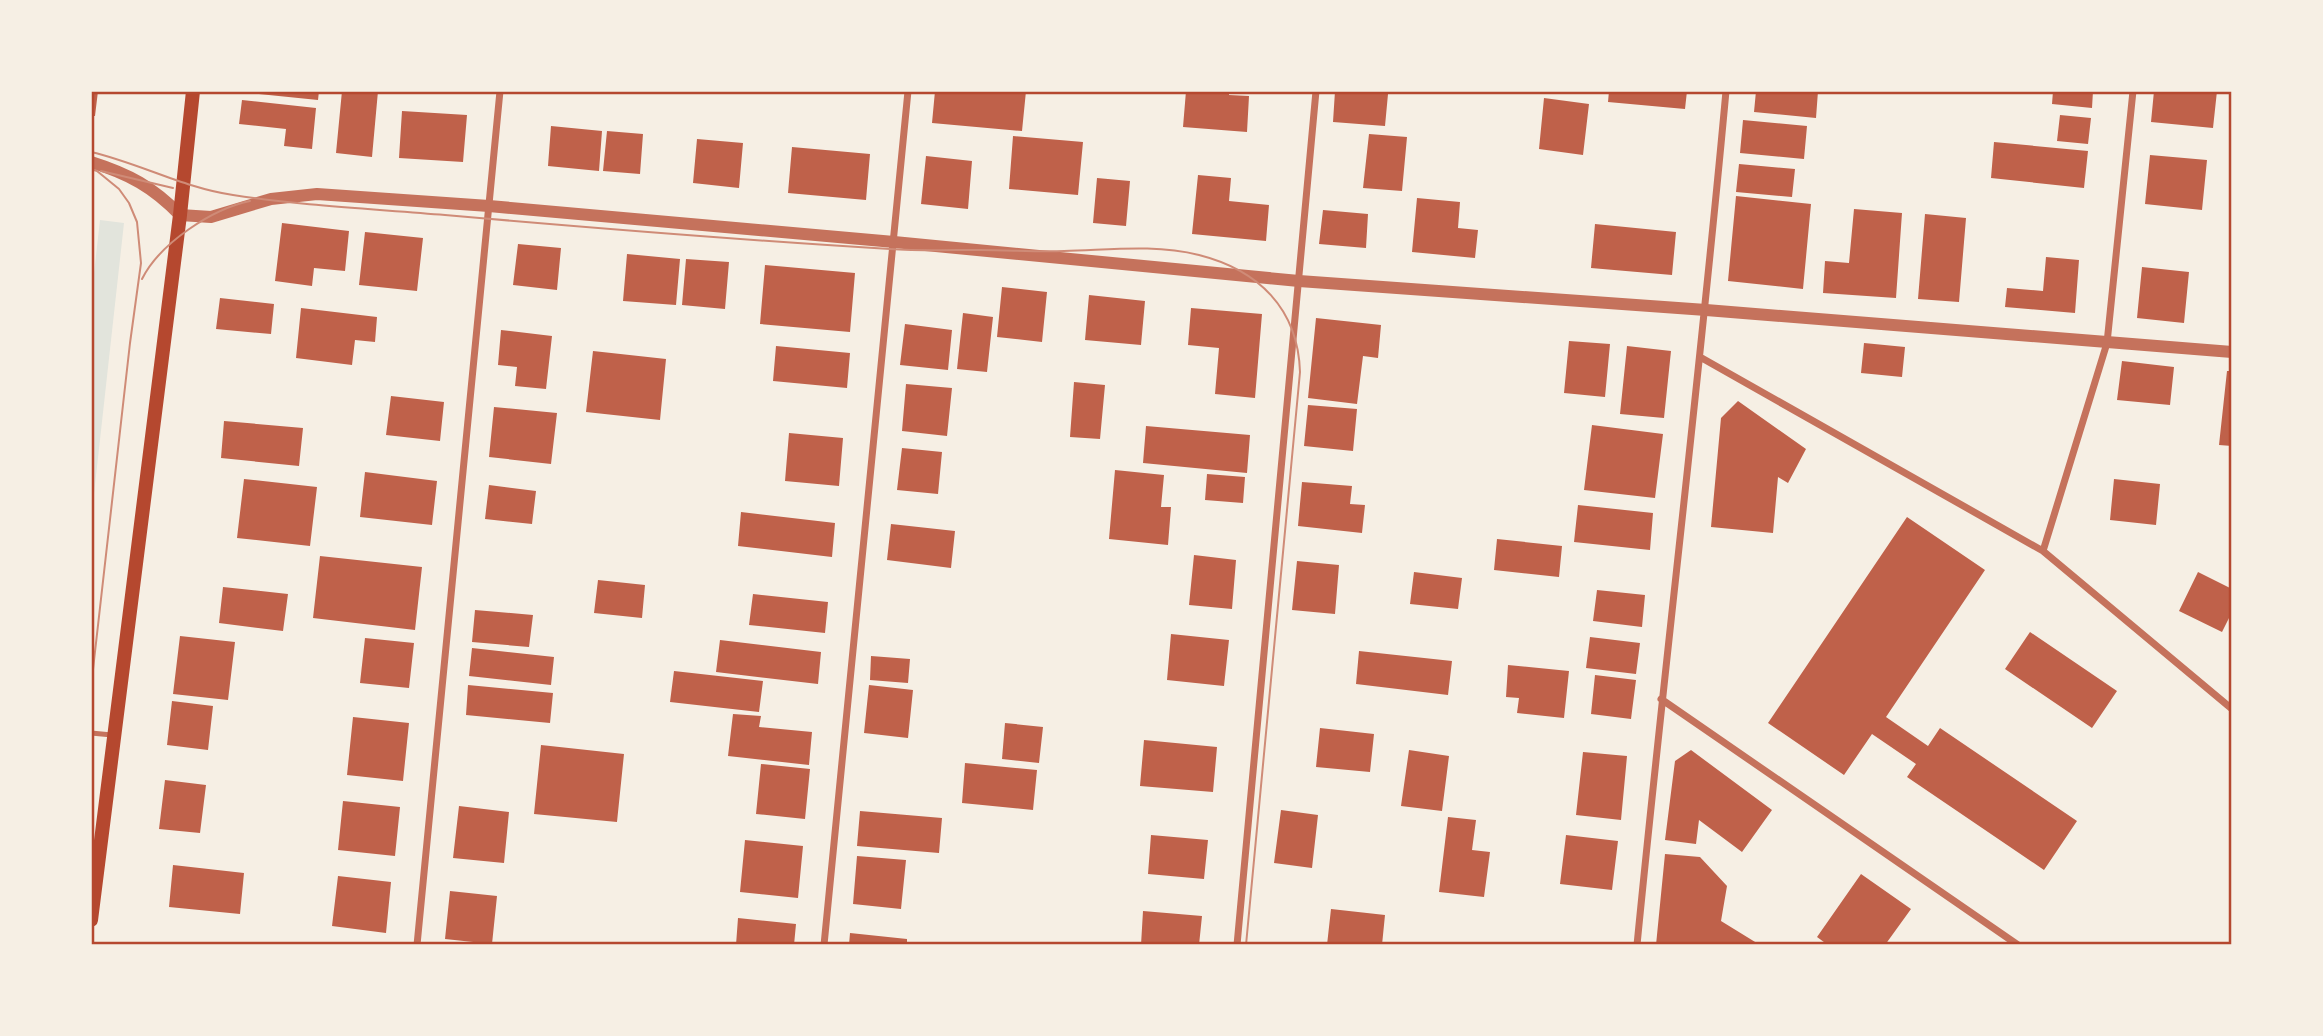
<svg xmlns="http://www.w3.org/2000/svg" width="2323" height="1036" font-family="Inter,sans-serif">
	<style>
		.green { fill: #e2e4dc }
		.building { fill: #bf614a }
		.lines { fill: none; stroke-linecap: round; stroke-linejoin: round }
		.service { stroke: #c5725c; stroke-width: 5 }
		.minor { stroke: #c5725c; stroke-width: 7 }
		.tertiary { stroke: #c5725c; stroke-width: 12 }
		.secondary { stroke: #b5482f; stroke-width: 14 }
		.tram { stroke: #cf8b77; stroke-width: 2 }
		.neatline { fill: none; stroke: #b5482f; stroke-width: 2.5 }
	</style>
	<rect width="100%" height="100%" fill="#f6efe4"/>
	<path class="green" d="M100,220l24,3 -33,298v-221z"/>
	<path class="building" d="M91,91h7l-3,25h-4z
		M248,91h71l-1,9 -70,-7z
		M342,91h36l-6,66 -36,-4z
		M935,91h91l-4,40 -90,-8z
		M1186,91h43v4l20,1 -2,36 -64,-5z
		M1335,91l53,3 -3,32 -52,-4z
		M1609,91h78l-2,18 -77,-7z
		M1756,91h62l-2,27 -62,-6z
		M2053,91h40l-1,17 -40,-4z
		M2154,91h63l-4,37 -62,-6z
		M1544,98l45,6 -6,51 -44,-6z
		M242,100l74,8 -4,41 -28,-3 2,-17 -47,-5z
		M402,111l65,4 -4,47 -64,-4z
		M2060,115l31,3 -3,26 -31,-3z
		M1743,120l64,6 -3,33 -64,-6z
		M551,126l51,5 -3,40 -51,-5z
		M607,131l36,3 -3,40 -37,-3z
		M1369,134l38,3 -5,54 -39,-3z
		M1013,136l70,6 -5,53 -69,-6z
		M697,139l46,4 -4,45 -46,-5z
		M1994,142l94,9 -4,37 -93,-10z
		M792,147l78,7 -4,46 -78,-7z
		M2150,155l57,5 -5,50 -57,-6z
		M926,156l46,5 -4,48 -47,-5z
		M1739,164l56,5 -3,28 -56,-5z
		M1198,175l33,3 -2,23 40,4 -3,36 -74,-7z
		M1097,178l33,3 -4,45 -33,-3z
		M1736,196l75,8 -8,85 -75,-8z
		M1417,198l43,4 -2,26 20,2 -3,28 -63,-6z
		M1854,209l48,4 -6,85 -73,-5 2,-32 24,2z
		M1323,210l45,4 -2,34 -47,-4z
		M1925,214l41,4 -7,84 -41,-3z
		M282,223l67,8 -4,40 -31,-3 -2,18 -37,-5z
		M1595,224l81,8 -4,43 -81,-7z
		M365,232l58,6 -6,53 -58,-6z
		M518,244l43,4 -4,42 -44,-5z
		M627,254l53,5 -4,46 -53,-4z
		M2046,257l33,3 -4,53 -70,-6 2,-19 36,3z
		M686,259l43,3 -4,47 -43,-4z
		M765,265l90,8 -5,59 -90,-8z
		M2142,267l47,5 -5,51 -47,-5z
		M1002,287l45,5 -5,50 -45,-5z
		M1089,295l56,6 -4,44 -56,-5z
		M220,298l54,6 -3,30 -55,-5z
		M301,308l76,9 -2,25 -20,-2 -3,25 -56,-7z
		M1191,308l71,6 -7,84 -40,-4 4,-46 -31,-3z
		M963,313l30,4 -6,55 -30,-3z
		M1316,318l65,7 -3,33 -15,-2 -6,48 -49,-6z
		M905,324l47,6 -4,40 -48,-5z
		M501,330l51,6 -6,53 -31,-3 2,-19 -19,-2z
		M1569,341l41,3 -5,53 -41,-4z
		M1864,343l41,4 -3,30 -41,-4z
		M776,346l74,7 -3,35 -74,-7z
		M1627,346l44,5 -7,67 -44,-4z
		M593,351l73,8 -6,61 -74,-8z
		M2122,361l52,6 -4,38 -53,-5z
		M2227,371h5v75l-13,-1z
		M1074,382l31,3 -5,54 -30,-2z
		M906,384l46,4 -5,48 -45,-5z
		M391,396l53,6 -4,39 -54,-6z
		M1738,401l68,48 -18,34 -10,-6 -5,56 -62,-6 10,-109z
		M1308,405l49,4 -4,42 -49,-5z
		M494,407l63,6 -6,51 -62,-7z
		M224,421l79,7 -4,38 -78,-8z
		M1592,425l71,9 -8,64 -71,-8z
		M1146,426l104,9 -3,38 -104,-10z
		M789,433l54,5 -4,48 -54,-5z
		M902,448l40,4 -4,42 -41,-4z
		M1115,470l49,5 -3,32h10l-3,38 -59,-6z
		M365,472l72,9 -5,44 -72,-8z
		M1207,474l38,3 -2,26 -38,-3z
		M244,479l73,8 -7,59 -73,-8z
		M2114,479l46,5 -4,41 -46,-5z
		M1302,482l50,4 -2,18 15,1 -3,28 -64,-7z
		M489,485l47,6 -4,33 -47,-5z
		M1578,505l75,8 -3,37 -76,-8z
		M741,512l94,11 -3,34 -94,-11z
		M1907,517l78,53 -99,147 42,29 12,-18 137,93 -33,49 -137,-93 9,-13 -44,-30 -28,41 -76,-52z
		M891,524l64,7 -4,37 -64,-8z
		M1497,539l65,7 -3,31 -65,-7z
		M1194,555l42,5 -4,49 -43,-4z
		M320,556l102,11 -7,63 -102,-12z
		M1297,561l42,4 -4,49 -43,-4z
		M1414,572l48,6 -4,31 -48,-5z
		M2198,572l34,17v23l-10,20 -43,-21z
		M598,580l47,5 -3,33 -48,-5z
		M223,587l65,7 -5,37 -64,-8z
		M1597,590l48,5 -3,32 -49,-6z
		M753,594l75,8 -3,31 -76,-8z
		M475,610l58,5 -4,32 -57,-5z
		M2030,632l87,59 -25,37 -87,-59z
		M1171,634l58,6 -5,46 -57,-6z
		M180,636l55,6 -7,58 -55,-6z
		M1590,637l50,6 -4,31 -50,-6z
		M365,638l49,5 -5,45 -49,-5z
		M720,640l101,12 -3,32 -102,-12z
		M472,648l82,9 -3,28 -82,-9z
		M1359,651l93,10 -4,34 -92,-11z
		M871,656l39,3 -2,24 -38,-3z
		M1508,665l61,6 -5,47 -47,-5 2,-15 -13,-1z
		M674,671l89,10 -4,31 -89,-10z
		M1595,675l41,5 -5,39 -40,-5z
		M468,685l85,8 -3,30 -84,-8z
		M869,685l44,5 -5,48 -44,-5z
		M172,701l41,5 -5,44 -41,-5z
		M733,714l28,2 -2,11 53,5 -3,33 -81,-9z
		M353,717l56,6 -6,58 -56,-6z
		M1005,723l38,4 -4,36 -37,-4z
		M1320,728l54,6 -4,38 -54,-5z
		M1144,740l73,7 -4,45 -73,-6z
		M541,745l83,9 -7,68 -83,-8z
		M1409,750l40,6 -7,55 -41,-5z
		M1691,750l81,60 -30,42 -43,-32 -3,24 -31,-4 10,-79z
		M1583,752l44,4 -6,64 -45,-5z
		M965,763l72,7 -4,40 -71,-7z
		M761,764l49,5 -5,50 -49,-5z
		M165,780l41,5 -6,48 -41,-4z
		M343,801l57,6 -5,49 -57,-6z
		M459,806l50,6 -5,51 -51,-5z
		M1281,810l37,5 -6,53 -38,-5z
		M860,811l82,7 -3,35 -82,-7z
		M1448,817l28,3 -4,30 18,2 -6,45 -45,-5z
		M1151,835l57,5 -4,39 -56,-5z
		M1566,835l52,6 -6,49 -52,-6z
		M745,840l58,6 -5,52 -58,-6z
		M1665,854l35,3 27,29 -6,35 39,24h-104z
		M857,856l49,4 -5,49 -48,-5z
		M173,865l71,8 -4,41 -71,-7z
		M1861,874l50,35 -26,36h-57l-11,-8z
		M338,876l53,6 -5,51 -54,-7z
		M450,891l47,5 -5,48 -47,-5z
		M1331,909l54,6 -3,30h-55z
		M1143,911l59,5 -3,29h-58z
		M738,918l58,6 -2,21h-58z
		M850,933l57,6v6h-58z"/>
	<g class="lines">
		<path class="service" d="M91,733l21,2"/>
		<path class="minor" d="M1700,357l343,194 189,158
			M2043,551l64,-208 26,-252
			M1661,699l357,246
			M417,945l83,-854
			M824,945l84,-854
			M1237,945l79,-854
			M1637,945c28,-285 63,-569 89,-854"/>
		<path class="tertiary" d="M91,162c38,12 62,25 89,53l31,2 60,-18 46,-5 172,12 405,36 405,39 407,29 526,42"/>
		<path class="secondary" d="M91,920l89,-705 13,-124"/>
		<path class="tram" d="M91,152c48,11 93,36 142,43 70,11 142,14 212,20 148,13 296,25 445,34 29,2 60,1 90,1 28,0 56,2 84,1 46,-1 90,-7 135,4 59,15 99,53 101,117l-54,573
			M91,169l6,2 22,18 10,14 8,19 4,41 -11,80 -39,344
			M101,171l72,17
			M142,279c18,-36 70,-70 108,-78"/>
	</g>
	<rect width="2323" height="1036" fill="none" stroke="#f6efe4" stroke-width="186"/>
	<rect x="93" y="93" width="2137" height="850" class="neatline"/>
</svg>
